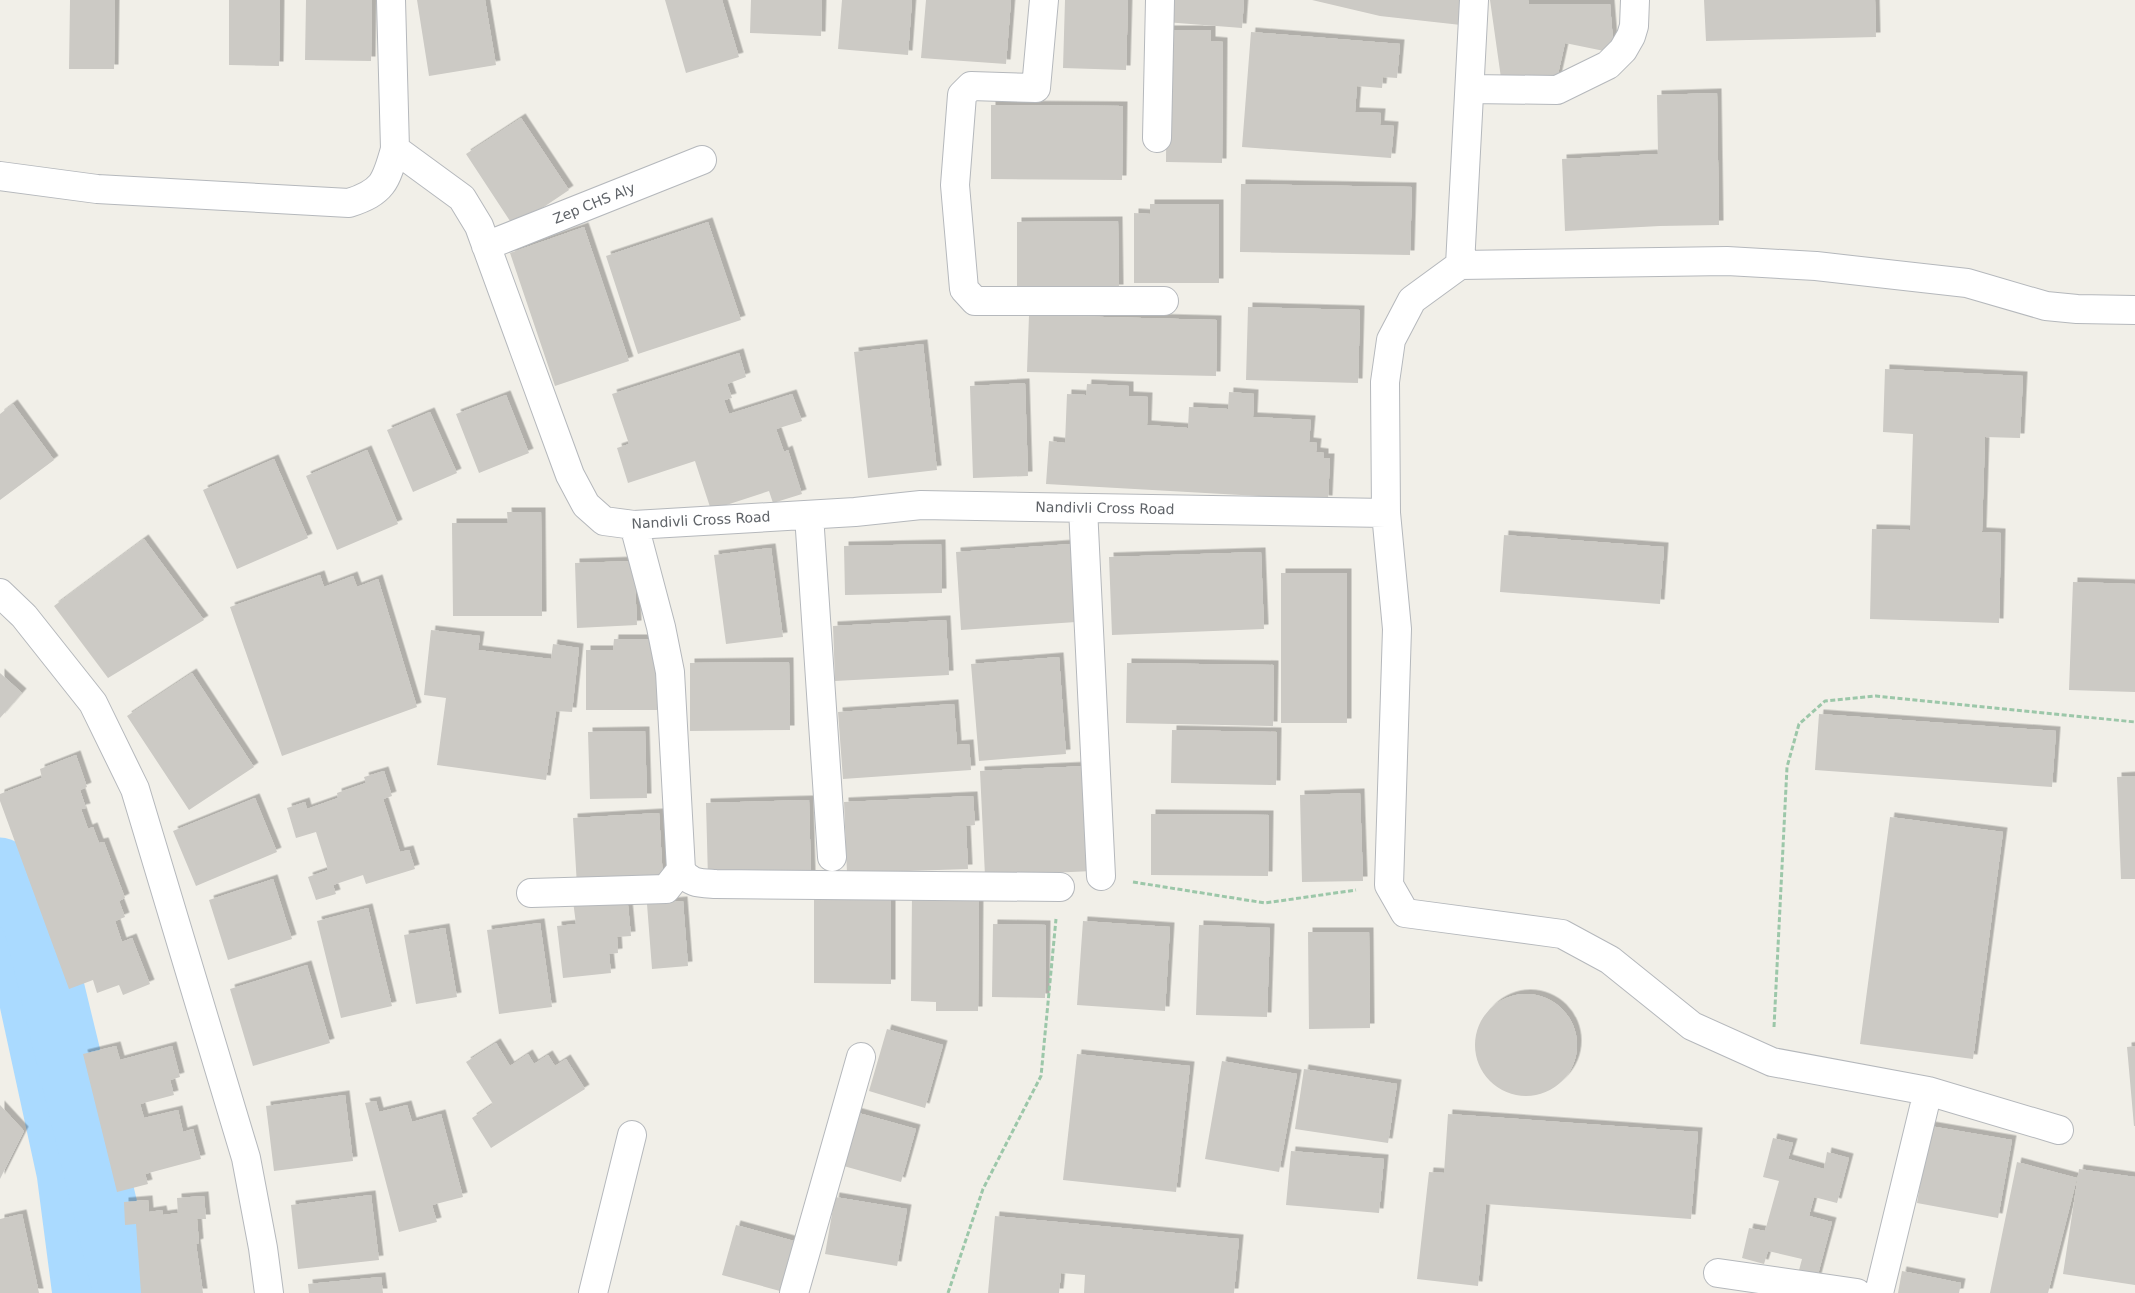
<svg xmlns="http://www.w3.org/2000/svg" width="2135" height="1293" font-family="'DejaVu Sans',sans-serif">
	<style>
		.water { fill: #aadaff }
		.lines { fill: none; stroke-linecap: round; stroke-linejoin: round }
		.river { stroke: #aadaff; stroke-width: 65 }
		.building { fill: #cccac5; filter: url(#shadow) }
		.street-casing { stroke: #b5b8bc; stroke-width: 30 }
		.path { stroke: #9cc7a9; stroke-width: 3; stroke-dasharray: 5 2.5; stroke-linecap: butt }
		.street { stroke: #fff; stroke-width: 28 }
		.labels { text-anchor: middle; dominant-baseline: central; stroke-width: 5; stroke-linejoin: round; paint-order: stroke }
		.street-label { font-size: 14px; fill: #5f6368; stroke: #fff }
	</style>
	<defs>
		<filter id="shadow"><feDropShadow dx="4.5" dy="-4.5" stdDeviation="0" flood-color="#0004"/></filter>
	</defs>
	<rect width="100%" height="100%" fill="#f1efe8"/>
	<path class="water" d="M0,850l1,4 111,439h-60l-15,-115 -37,-170z"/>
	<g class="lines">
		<path class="river" d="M0,870l35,49 91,374"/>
	</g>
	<path class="building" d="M70,0h45l-1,69h-45z
		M229,0h51l-1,66 -50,-1z
		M306,0h66l-1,61 -66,-1z
		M417,0h68l11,65 -67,11z
		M665,0h57l17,57 -53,16z
		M751,0h71l-1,36 -71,-3z
		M842,0h70l-4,55 -70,-6z
		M926,0h85l-5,64 -85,-6z
		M1065,0h63l-2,70 -63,-2z
		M1166,0h78l-2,28 -77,-6z
		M1312,0h151l-2,25 -81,-9z
		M1490,0h38l1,4h81l4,49 -49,-10 -9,40 -55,-5z
		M1704,0h171l1,37 -170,4z
		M1167,30h44v11l12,1 -1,121 -56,-1z
		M1251,32l149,12 -3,34 -14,-1 -1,11 -25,-2 -2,26 26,1 -1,12 14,1 -3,32 -149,-11z
		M1717,93l2,132 -59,1 -95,5 -3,-72 96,-5 -1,-59z
		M991,105l132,1 -1,74 -131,-1z
		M521,118l48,72 -55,37 -48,-73z
		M1241,184l171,3 -2,68 -170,-3z
		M1150,204h69v79h-85v-70l16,1z
		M1118,221l1,68 -102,1v-68z
		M708,222l33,98 -103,34 -32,-98z
		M584,227l45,134 -74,25 -45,-133z
		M1248,307l112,3 -2,73 -112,-3z
		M1029,315l188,5 -1,56 -189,-4z
		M923,344l14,126 -69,8 -14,-126z
		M739,353l7,24 -19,7 5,14 -8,2 5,14 63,-20 10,27 -26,8 8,23 4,-2 14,44 -29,9 -4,-12 -58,19 -16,-49 -67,22 -11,-35 12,-4 -17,-50z
		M1885,369l138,7 -3,62 -35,-1 -3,95 19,1 -2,90 -129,-4 2,-90 38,1 3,-96 -30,-2z
		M1025,383l3,93 -55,2 -3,-92z
		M1087,384l42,2v10l19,1 -1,28 41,3 1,-21 39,2 1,-17 25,2 -1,23 58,3 -2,22 8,1 -1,9 8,1v5h6l-2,42 -282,-16 3,-43 16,2 2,-49 19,1z
		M506,395l23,58 -50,20 -23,-59z
		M13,404l41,56 -54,40v-86z
		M430,412l27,61 -44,19 -26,-62z
		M367,450l31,74 -61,26 -31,-74z
		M274,459l34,79 -71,31 -34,-79z
		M507,512h34l1,104h-89l-1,-93h56z
		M1504,535l160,12 -4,57 -160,-12z
		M144,539l60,81 -96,58 -54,-72z
		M941,544l1,49 -97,2 -1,-49z
		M1072,544l4,78 -115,8 -5,-78z
		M771,548l12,89 -57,7 -12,-89z
		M1261,552l3,77 -152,6 -3,-78z
		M634,561l3,64 -60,3 -2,-65z
		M1281,573h66v150h-66z
		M320,575l4,12 29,-11 4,11 21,-8 39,128 -135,49 -52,-149z
		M2073,582l62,2v108l-66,-2z
		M946,620l3,55 -114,6 -2,-55z
		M431,630l49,6 -2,14 73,9 2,-15 26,4 -7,64 -16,-1 -10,69 -109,-15 9,-67 -22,-3z
		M614,639h43v71h-71v-60h27z
		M1059,657l7,97 -87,7 -8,-97z
		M789,662l1,68 -100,1v-68z
		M1127,663l147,2 -1,61 -147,-3z
		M0,673l22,20 -22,25z
		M192,673l62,94 -65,43 -62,-94z
		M954,704l3,41 12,-1 2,26 -128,9 -5,-67z
		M1819,714l237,17 -4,56 -237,-17z
		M1172,730l105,2 -1,53 -105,-2z
		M645,731l2,67 -57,1 -2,-67z
		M76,755l11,32 -7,3 6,18 -5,1 7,20 5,-2 6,16 5,-1 21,56 -6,3 6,16 -10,4 7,21 10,-4 18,46 -27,11 -4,-10 -22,8 -4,-13 -24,9 -69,-188v-7l42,-16 -2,-9z
		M1088,766l5,105 -108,5 -5,-105z
		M384,771l8,25 -9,3 17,53 9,-2 6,19 -49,15 -3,-9 -30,10 3,9 -20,6 -8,-23 20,-7 -12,-38 -20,6 -9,-30 18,-6 2,7 31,-11 -1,-5 29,-10 -2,-6z
		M2135,776v103h-14l-4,-102z
		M1360,793l3,88 -61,1 -2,-87z
		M973,796l2,29 -9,1 2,43 -121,4 -3,-71z
		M255,798l22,54 -81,34 -23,-55z
		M809,800l2,76 -103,3 -2,-76z
		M659,813l4,67 -86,6 -4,-68z
		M1151,814l118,1 -1,61 -117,-1z
		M1890,817l113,15 -30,227 -113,-15z
		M273,879l19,60 -64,21 -19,-60z
		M912,893h67l-1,118h-42v-9l-25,-1z
		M814,894l77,1v89l-77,-1z
		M627,895l4,41 -14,1 1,16 -9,1 2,19 -48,5 -6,-52 19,-2 -3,-23z
		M683,901l5,65 -36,3 -5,-65z
		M368,908l24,98 -51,12 -24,-97z
		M1083,921l87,6 -5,84 -88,-6z
		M540,923l12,84 -53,7 -12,-84z
		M993,924l53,1 -1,73 -53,-1z
		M1199,925l71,3 -3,89 -71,-2z
		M445,928l12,69 -41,7 -12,-69z
		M1308,932h61l1,96 -61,1z
		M307,965l23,78 -77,23 -23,-77z
		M1475 1045a51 51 0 1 1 102 0a51 51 0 1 1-102 0Z
		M887,1029l56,16 -18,63 -56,-17z
		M496,1043l14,23 18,-12 6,10 14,-9 7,11 11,-7 19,30 -94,59 -19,-30 21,-14 -27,-42z
		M116,1046l4,14 52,-14 8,31 -10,3 4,15 -34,9 4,14 34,-8 5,22 10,-3 8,30 -56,15 3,10 -31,8 -34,-138z
		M2135,1046v80h-1l-7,-79z
		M1077,1054l113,12 -14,126 -113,-12z
		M1222,1061l75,13 -18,98 -74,-13z
		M1304,1069l93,15 -9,59 -93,-14z
		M345,1095l8,66 -79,10 -8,-65z
		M376,1101l3,11 28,-7 5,17 29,-8 22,83 -31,8 5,17 -38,10 -34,-129z
		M0,1105l24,26 -24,48z
		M855,1112l61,17 -15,53 -61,-17z
		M1448,1114l250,18 -7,87 -205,-15 -8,82 -61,-7 12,-107 15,1z
		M1930,1126l82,14 -14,78 -81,-15z
		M1773,1138l20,5 -5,16 36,10 3,-17 22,6 -12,45 -23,-6 -5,19 23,6 -15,56 -19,-4 4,-15 -34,-8 -4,13 -22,-6 7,-30 16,3 14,-50 -16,-4z
		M1291,1151l93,8 -5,54 -93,-8z
		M2017,1162l60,16 -29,115h-58z
		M2079,1169l56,8v108l-72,-11z
		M371,1195l8,65 -81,9 -7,-64z
		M204,1196l2,23h-9l2,24 -3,1 7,49h-62l-5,-69 -11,1 -1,-23 24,-2 1,12 13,-2 1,5 15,-2 -1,-15z
		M835,1197l72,12 -10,57 -72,-12z
		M22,1214l17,79h-39v-74z
		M995,1216l244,23 -5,54h-150l1,-18 -24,-2 -2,20h-71z
		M736,1225l58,16 -14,50 -58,-16z
		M1902,1271l59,12 -2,10h-61z
		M381,1277l2,16h-74l-1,-9z"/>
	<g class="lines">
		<defs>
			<path id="street" d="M1044,0l-8,88 -65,-2 -9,9 -7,90 9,104 11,12h189
				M1474,0l-14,265 -48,35 -21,40 -6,42 1,131 11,116 -8,256 16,28 157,21 48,26 82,66 80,36 156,29 131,39
				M1470,89l87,1 51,-25 15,-15 8,-14 3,-10 1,-26
				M1157,138l3,-138
				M395,149l67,49 17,28 91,249 16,30 18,16 30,4 221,-13 66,-7 465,8
				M0,176l97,13 252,14c34,-11 37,-21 46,-54l-4,-149
				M486,246l216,-86
				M1460,265l267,-4 89,5 151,17 79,23 31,3 58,1
				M1083,508l18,368
				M809,515l23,342
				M634,525l27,102 9,45 11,198c9,14 19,13 35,14l344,3
				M0,593l24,23 69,87 42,86 111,369 17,90 6,45
				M531,893l135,-4 15,-19
				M1718,1273l139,20
				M593,1293l39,-158
				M794,1293l67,-236
				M1879,1293l49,-202"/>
		</defs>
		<use href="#street" class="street-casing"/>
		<path class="path" d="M1133,882l132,21 91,-13
			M1774,1027l13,-260 12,-43 26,-23 51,-5 259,26
			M948,1293l35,-104 58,-113 15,-157"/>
		<use href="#street" class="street"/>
	</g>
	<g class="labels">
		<g class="street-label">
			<text transform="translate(594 203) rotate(-22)">Zep CHS Aly</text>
			<text transform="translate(1105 508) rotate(1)">Nandivli Cross Road</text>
			<text transform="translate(701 520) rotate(-3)">Nandivli Cross Road</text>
		</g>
	</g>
</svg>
